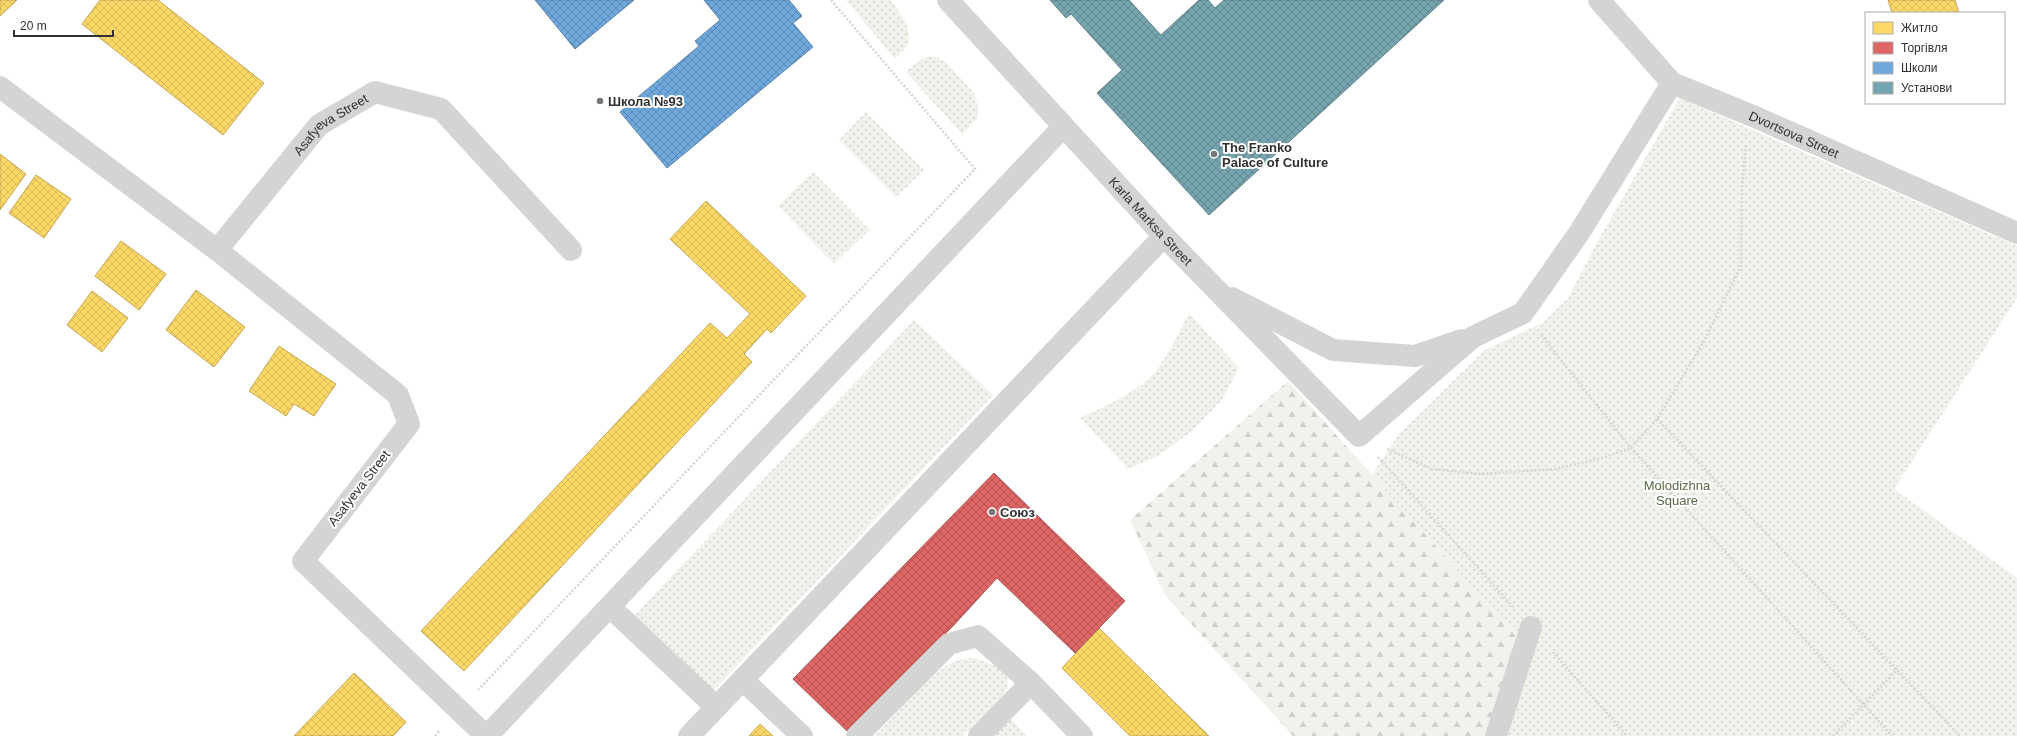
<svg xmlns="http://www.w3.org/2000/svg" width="2017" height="736" font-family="Helvetica,sans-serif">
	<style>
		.grass { fill: url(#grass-dots) }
		.forest { fill: url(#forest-firs) }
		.homes { fill: url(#homes-cross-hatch); stroke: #c1a656 }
		.shops { fill: url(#shops-cross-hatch); stroke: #ab5656 }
		.schools { fill: url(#schools-cross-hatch); stroke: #5c84a8 }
		.public { fill: url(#public-cross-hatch); stroke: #618289 }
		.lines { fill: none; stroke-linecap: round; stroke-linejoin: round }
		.path { stroke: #d4d4d4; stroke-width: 2.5; stroke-dasharray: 2 2; stroke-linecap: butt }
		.minor { stroke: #d4d4d4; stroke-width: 22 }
		.poi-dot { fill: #787878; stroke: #fff; stroke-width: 1.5 }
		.labels { text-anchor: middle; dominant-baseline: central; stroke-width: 4; stroke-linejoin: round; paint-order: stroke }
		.poi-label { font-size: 13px; font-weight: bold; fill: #303030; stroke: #fff; text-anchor: start }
		.street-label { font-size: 13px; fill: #303030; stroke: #fff }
		.park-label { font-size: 13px; fill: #586842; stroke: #fff }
	</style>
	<defs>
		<pattern id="grass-dots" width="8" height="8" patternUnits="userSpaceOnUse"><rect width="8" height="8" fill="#f0f3ec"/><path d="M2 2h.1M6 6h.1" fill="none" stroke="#ced1cb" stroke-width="1.8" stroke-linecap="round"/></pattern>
		<pattern id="forest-firs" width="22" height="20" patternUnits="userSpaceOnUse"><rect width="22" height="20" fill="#f0f3ec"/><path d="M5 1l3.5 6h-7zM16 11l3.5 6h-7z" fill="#ced1cb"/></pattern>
		<pattern id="homes-cross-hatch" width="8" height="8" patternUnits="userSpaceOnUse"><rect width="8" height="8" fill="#ffd966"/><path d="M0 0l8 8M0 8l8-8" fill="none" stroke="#dbbb59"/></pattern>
		<pattern id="shops-cross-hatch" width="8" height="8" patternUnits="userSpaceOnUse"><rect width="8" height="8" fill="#e06666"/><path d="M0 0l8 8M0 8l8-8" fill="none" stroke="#b65454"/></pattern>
		<pattern id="schools-cross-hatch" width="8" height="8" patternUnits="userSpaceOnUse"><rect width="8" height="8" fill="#6fa8dc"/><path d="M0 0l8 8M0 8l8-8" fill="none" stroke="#5c89b3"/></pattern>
		<pattern id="public-cross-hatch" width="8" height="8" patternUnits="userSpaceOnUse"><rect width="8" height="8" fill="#76a5af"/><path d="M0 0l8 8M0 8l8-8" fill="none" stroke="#61878f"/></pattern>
	</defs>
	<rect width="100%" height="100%" fill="#fff"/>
	<path class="grass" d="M846,0h44c9,11 23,28 18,44 -3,6 -9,11 -13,15z
		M933,56l13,6 27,30 5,13v13l-16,16 -56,-62 15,-13z
		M1680,98l337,148v52l-123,191 123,89v158h-510l25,-83 -160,-178 27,-41 86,-84 57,-27 26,-25 27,-52z
		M866,112l58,58 -28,27 -57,-57z
		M813,172l57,58 -36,34 -56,-58z
		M1189,313l50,55 -17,32 -30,31 -34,25 -30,13 -48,-51c23,-11 49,-22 69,-40 16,-14 30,-46 40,-65z
		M914,320l79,75 -281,297 -79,-75z
		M975,658l25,10 7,8 1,12 -5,8 -40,40h-88c20,-20 53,-61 76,-73 8,-4 16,-5 24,-5z
		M1009,717l18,19h-35z"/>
	<path class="forest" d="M1288,381l230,257 -32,98h-193l-128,-141 -35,-75z"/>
	<path class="homes" d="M0,0h17l-17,16z
		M100,0h58l106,83 -41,52 -141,-111z
		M1888,0h67l4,13h-67z
		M0,154l26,20 -26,36z
		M36,175l35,24 -27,39 -35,-25z
		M706,201l100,95 -35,37 -4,-4 -23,25 8,8 -288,309 -43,-40 289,-308 17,15 23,-24 -80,-75z
		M121,241l45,33 -27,36 -44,-34z
		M196,290l49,37 -31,40 -48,-37z
		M92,291l36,27 -26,34 -35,-27z
		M279,346l57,38 -22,32 -20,-12 -8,12 -37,-25z
		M1099,628l110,108h-79l-68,-68z
		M354,673l52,49 -13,14h-99z
		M760,724l13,12h-24z"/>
	<path class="shops" d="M994,473l131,128 -50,52 -78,-75 -44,48 -105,106 -55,-53z"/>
	<path class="schools" d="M535,0h99l-59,49z
		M704,0h85l13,16 -9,7 20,24 -146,121 -47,-56 79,-66 -4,-5 25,-21z"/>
	<path class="public" d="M1050,0h79l32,35 38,-35h9l7,8 9,-8h220l-235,215 -112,-122 25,-23 -51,-56 -5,4z"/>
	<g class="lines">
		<path class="path" d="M1541,335l90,113 261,288
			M1657,419l303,317
			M1387,449l45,20 48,5 75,-5 47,-11 29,-10 26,-29 46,-76 38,-77 1,-78 4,-43
			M1378,457l135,150
			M1553,652l74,84
			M478,690l497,-521 -144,-169
			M435,736l4,-5
			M1833,736l65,-67"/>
		<g class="minor">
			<path id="s1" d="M948,0l216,236 195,200 114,-99 50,-24 56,-80 93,-150"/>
			<path id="s2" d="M1599,0l73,83 81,33 264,117"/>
			<path id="s3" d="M0,87l217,163 102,-125 56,-33 66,17 130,141"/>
			<path d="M217,250l181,145 11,29 -106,137 183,175"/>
			<path d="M1232,298l101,52 82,6 47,-16"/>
			<path d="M610,607l106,100"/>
			<path d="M743,680l59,56"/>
			<path d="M1031,683l51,53"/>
			<path d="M487,736l576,-609"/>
			<path d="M689,736l475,-500"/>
			<path d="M857,736l92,-92 29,-8 53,47 -52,53"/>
			<path d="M1496,736l35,-109"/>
		</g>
	</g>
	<g class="poi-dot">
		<circle cx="600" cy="101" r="4"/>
		<circle cx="1214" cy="154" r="4"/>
		<circle cx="992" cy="512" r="4"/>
	</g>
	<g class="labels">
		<g class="poi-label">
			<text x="608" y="101">Школа №93</text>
			<text x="1222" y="147">The Franko<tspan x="1222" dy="15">Palace of Culture</tspan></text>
			<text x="1000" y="512">Союз</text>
		</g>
		<g class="street-label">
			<text stroke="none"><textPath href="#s3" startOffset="442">Asafyeva Street</textPath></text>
			<text stroke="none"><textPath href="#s2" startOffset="243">Dvortsova Street</textPath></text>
			<text stroke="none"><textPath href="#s1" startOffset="300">Karla Marksa Street</textPath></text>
			<text transform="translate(359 488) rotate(-52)">Asafyeva Street</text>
		</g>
		<g class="park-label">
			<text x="1677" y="485">Molodizhna<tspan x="1677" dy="15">Square</tspan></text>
		</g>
	</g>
	<rect x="1865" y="12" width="140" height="92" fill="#ffffff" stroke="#acacac"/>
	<rect x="1873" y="22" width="20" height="12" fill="#ffd966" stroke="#acacac"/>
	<text x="1901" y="32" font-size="12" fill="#303030">Житло</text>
	<rect x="1873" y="42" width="20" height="12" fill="#e06666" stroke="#acacac"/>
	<text x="1901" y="52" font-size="12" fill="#303030">Торгівля</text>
	<rect x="1873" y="62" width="20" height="12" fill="#6fa8dc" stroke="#acacac"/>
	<text x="1901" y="72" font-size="12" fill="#303030">Школи</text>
	<rect x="1873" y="82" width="20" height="12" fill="#76a5af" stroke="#acacac"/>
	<text x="1901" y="92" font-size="12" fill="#303030">Установи</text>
	<path d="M14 30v6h99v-6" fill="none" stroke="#303030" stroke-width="2"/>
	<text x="20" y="30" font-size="12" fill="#303030" stroke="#ffffff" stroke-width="3" paint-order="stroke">20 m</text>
</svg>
